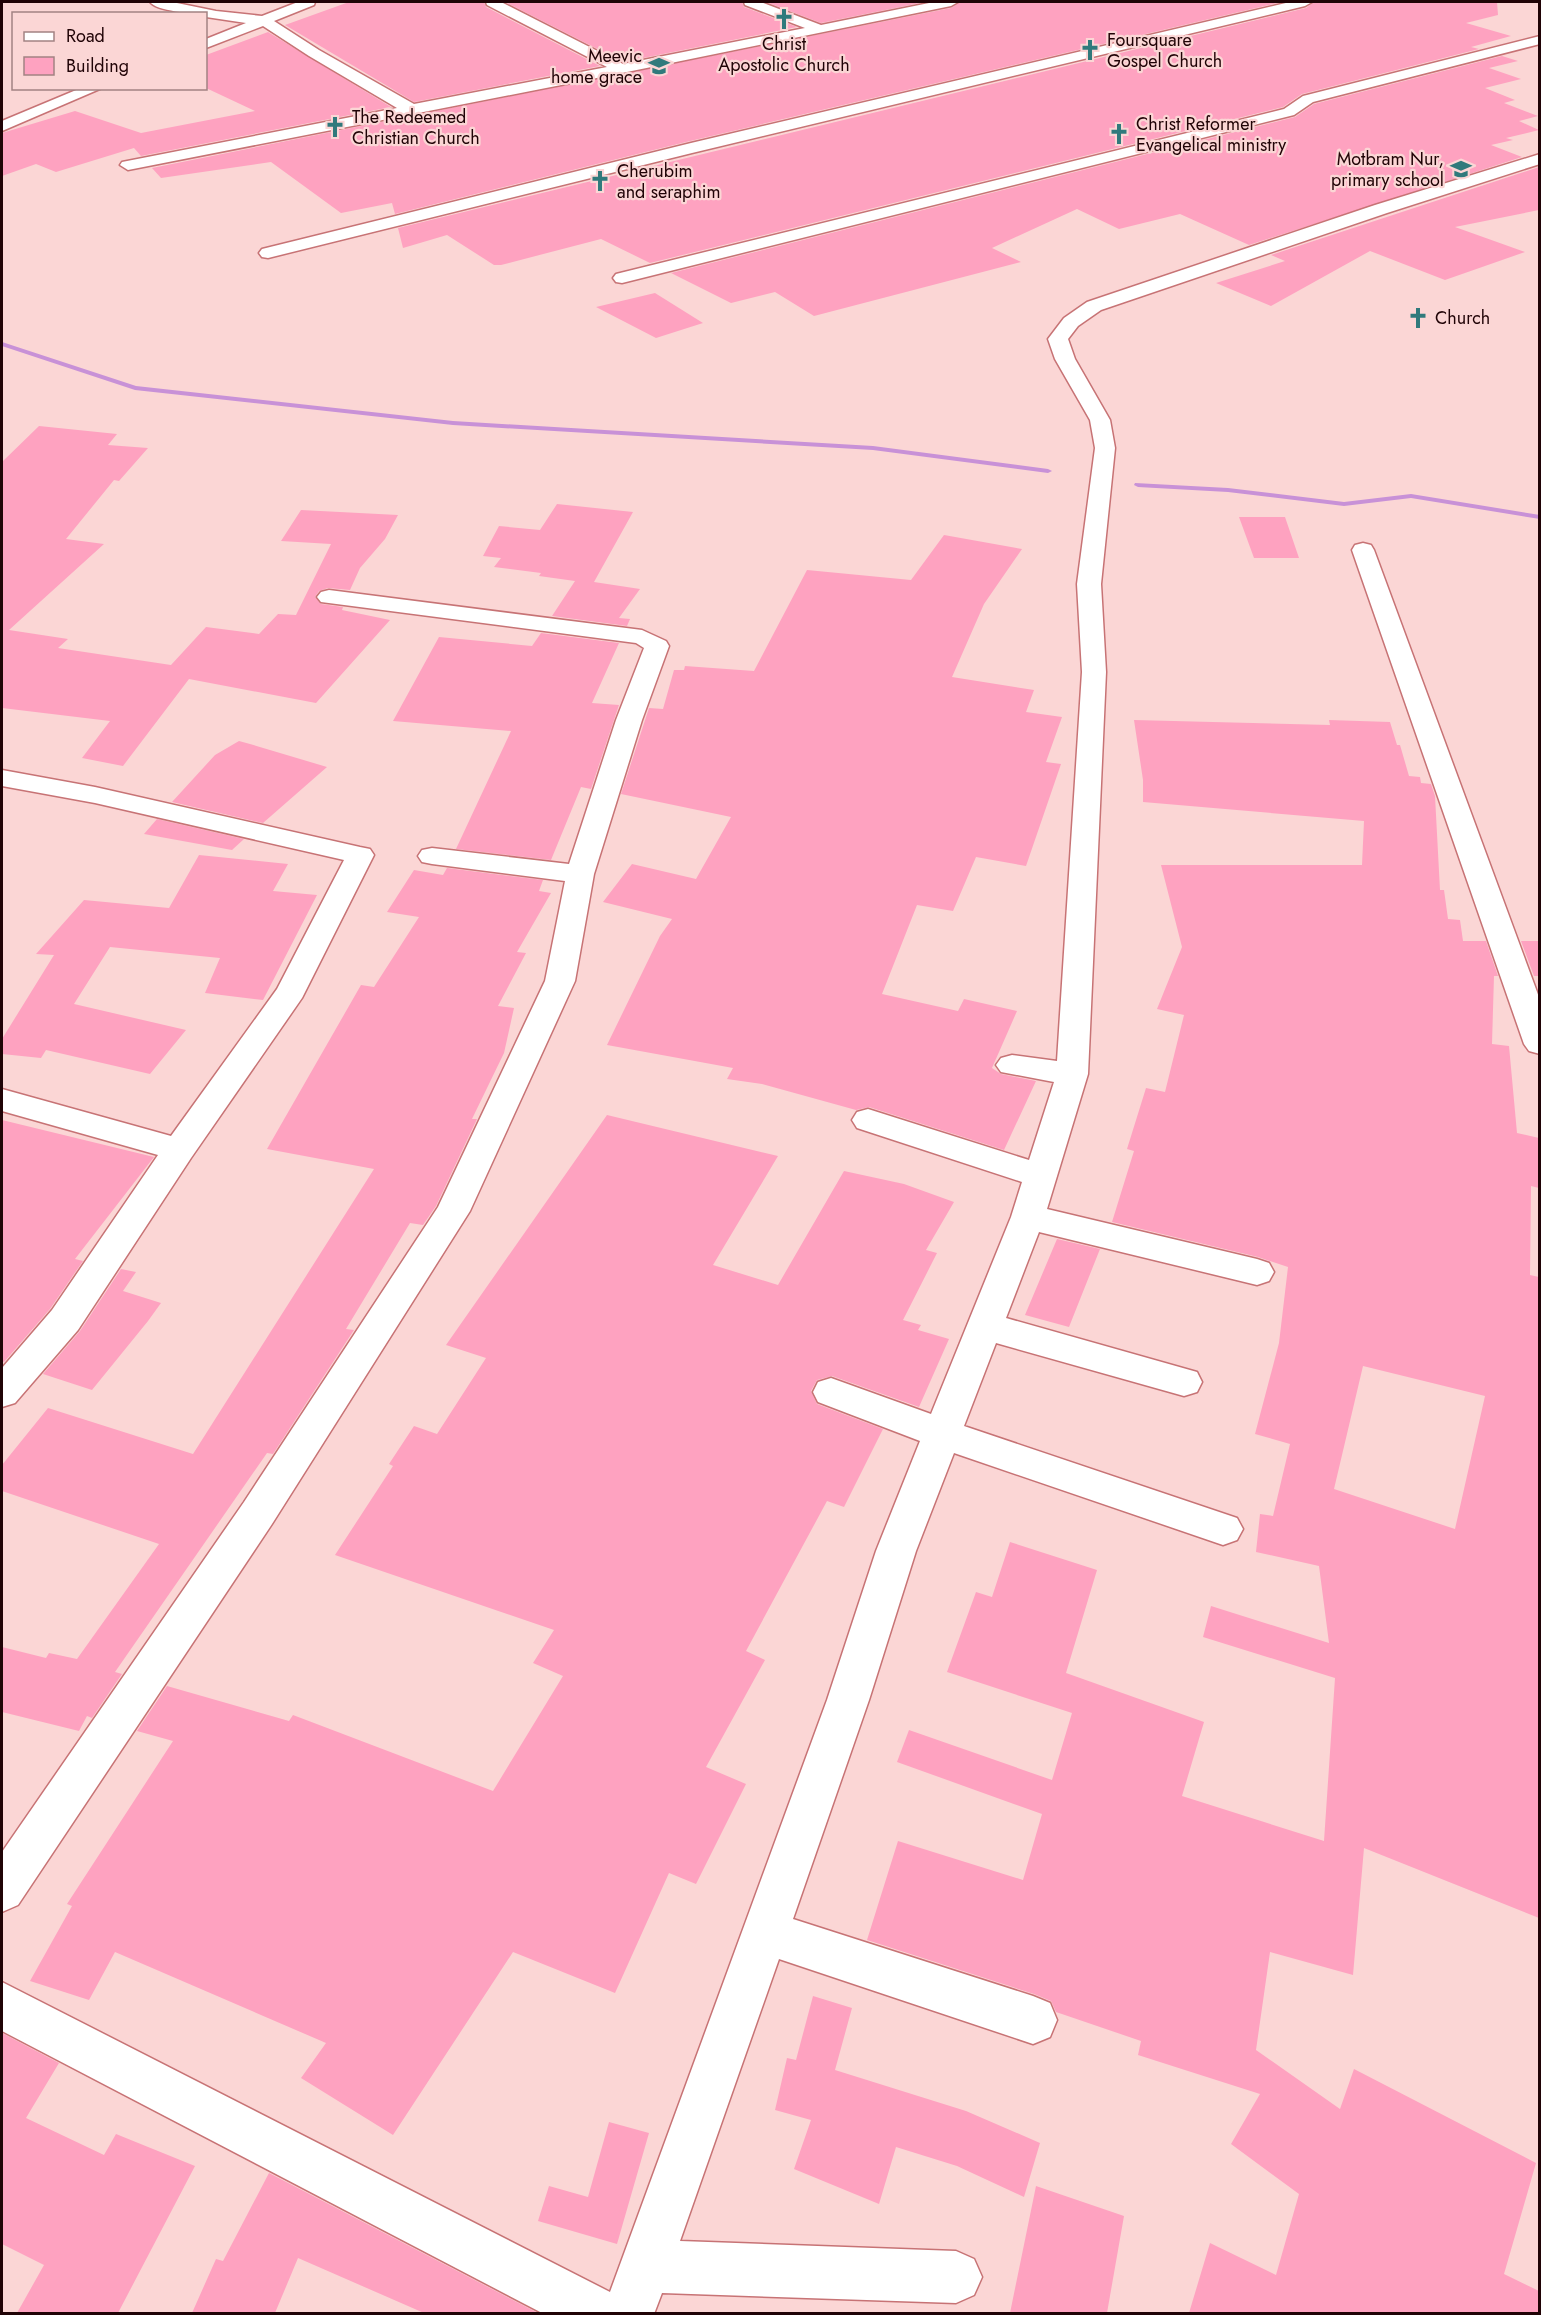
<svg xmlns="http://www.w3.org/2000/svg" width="1541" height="2315" font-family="Jost,sans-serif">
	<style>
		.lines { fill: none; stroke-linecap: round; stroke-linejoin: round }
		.stream { fill: #c891d7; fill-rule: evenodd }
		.building { fill: #fea2c0; fill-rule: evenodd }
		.minor-casing { stroke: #c77375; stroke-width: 3 }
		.minor { fill: #fff; fill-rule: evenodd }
		.labels { text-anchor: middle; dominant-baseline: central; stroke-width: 4.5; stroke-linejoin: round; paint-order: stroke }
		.far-poi-label { font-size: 18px; fill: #200306; stroke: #fbd6d5; text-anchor: start }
	</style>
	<rect width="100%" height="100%" fill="#fbd6d5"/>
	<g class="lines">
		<path class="stream" d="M2,342l134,44 317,35 420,25 175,23 4,2 -4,2 -175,-23 -420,-25 -318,-35 -133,-44z
			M1135,483l93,5 116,14 67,-8 129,21v4l-129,-21 -67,8 -116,-14 -90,-5 -4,-2z"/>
	</g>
	<path class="building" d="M349,2h135l2,5 114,59 -186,36 -129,-77z
		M505,2h237l2,5 53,20 -174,35z
		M766,2h159l-104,21z
		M960,2h322l-592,139 -295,73 -3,-11 -51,10 -70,-51 -110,16 -9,-10 799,-160z
		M1314,2h183l1,13 -32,8 45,13 -40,11 8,2 -177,45 -19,13 -633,156 -49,-24 -100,26h-7l-47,-30 -44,13 -5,-20 908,-220z
		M268,32l123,75 -250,49 -7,-8 -78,24 -20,-8 -34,12v-43l73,-22 66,22 114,-22 -49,-23v-33z
		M1502,56l16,5 -29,7 32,11 -36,9 30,12 -11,3 34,13 -19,5 20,9 -33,8 7,2 -22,5 31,12 -273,88 -69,-31 -61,15 -42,-20 -85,39 29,14 -207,54 -39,-24 -44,11 -60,-30 624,-156 19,-13z
		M1539,167v43l-84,17 70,25 -80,28 -75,-29 -99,55 -55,-23 69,-22 -14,-6z
		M655,293l48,30 -47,15 -60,-31z
		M39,426l78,8 -9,11 40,3 -29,33 -5,-1 -48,59 38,5 -95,86 59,9 -10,9 113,17 35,-38 53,7 19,-20 18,1 35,-71 -50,-3 20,-31 97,5 -13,24 -25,29 -10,22 -22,-2 -9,3 -4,6 6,7 22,3 -1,3 48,10 -74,83 -127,-24 -66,87 -41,-8 28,-37 -108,-13v-246z
		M557,504l76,8 -39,70 46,7 -21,29 11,1 -3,7 -75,-10 23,-35 -36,-5 2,-3 -47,-6 7,-9 -18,-2 16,-30 41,4z
		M1239,517h46l14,41h-45z
		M944,535l78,14 -38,55 -32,73 82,13 -8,22 36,5 -16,45 15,2 -35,102 -50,-9 -23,54 -36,-6 -35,89 76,17 6,-12 53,12 -25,57 9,6 35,7 -32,69 -135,-43 -13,3 -94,-26 -35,-5 6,-11 -126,-23 53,-109 12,-17 -69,-17 29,-38 64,15 35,-62 -110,-23 28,-86 14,1 11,-39h10l1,-4 69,5 53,-101 104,10z
		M541,633l78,10 -27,60 27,2 -28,84 -10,-2 -30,73 -95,-11 55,-118 -118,-10 46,-84 93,9z
		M1134,720l196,5 -1,-5 61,2 7,23h3l9,31 11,1 1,6 10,1 4,12 5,94h4l4,29 12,1 3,21h23l12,35h-4l-2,68 17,2 8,87 22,5v50l-8,-2 -1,89 9,2v641l-175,-70 -11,127 -83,-23 -14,98 84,59 14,-40 182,94 -32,111 35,17v22h-350l21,-70 66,32 23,-81 -68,-50 29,-50 -122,-39 3,-14 -85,-29 -5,-11 -17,-7 -167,-54 31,-99 125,39 19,-66 -145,-52 12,-32 143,50 20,-67 -125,-41 29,-80 16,5 18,-55 87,28 -31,103 138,49 -22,74 142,45 11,-163 -132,-41 8,-31 118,37 -10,-77 -63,-14 4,-38 13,2 17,-72 -35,-10 24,-91 9,-76 -30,-10 -146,-35 22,-71 -7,-2 19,-61 19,4 19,-77 -27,-6 25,-62 -21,-82h201l2,-44 -221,-19v-22zM1363,1366l122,30 -30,133 -121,-40z
		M239,741l11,3 77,23 -64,56 -91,-21 43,-47z
		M157,819l87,20 -12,11 -88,-16z
		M199,855l89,9 -15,27 44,4 -54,105 -58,-7 15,-35 -110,-11 -36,57 112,26 -36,44 -104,-24 -5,8 -39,-4v-15l52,-84 -18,-1 48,-54 85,8z
		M447,868l96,12 -4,11 12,2 -34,59 9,1 -28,53 16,2 -10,45 -32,66h5l-41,87 -13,19 -13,-2 -64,106 8,1 -81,124 -6,-1 -152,219 7,2 -30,44 -5,-2 -8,15 -77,-19v-65l44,11 3,-5 28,6 82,-115 -157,-53v-26l46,-57 145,46 181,-285 -107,-20 94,-164 13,2 45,-70 -32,-5 27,-42 29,5z
		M1521,941h18v35h-5z
		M607,1115l171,41 -65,109 65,20 66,-114 60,13 50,18 -28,48 11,3 -34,67 18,5 -3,5 31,9 -30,68 -87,-31 -15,4 -6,11 6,13 66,25 -39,78 -17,-6 -81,150 19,9 -59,107 40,17 -50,100 -27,-11 -54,120 -102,-41 -120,183 -92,-57 25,-35 -211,-91 -26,48 -59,-19 42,-75 -5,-2 106,-163 -36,-10 30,-45 122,35 4,-6 200,76 70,-115 -30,-13 21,-33 -219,-75 58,-89 -4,-2 25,-38 23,8 49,-76 -40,-13z
		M2,1120l152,37 -79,102 8,2 -33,48 -46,53 -2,-1z
		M1057,1239l43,10 -31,78 -44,-12z
		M121,1269l15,3 -13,19 38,12 -13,18 -56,69 -49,-16 37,-43z
		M813,1996l39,12 -17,62 131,41 74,32 -16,54 -67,-31 -61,-19 -17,57 -85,-35 17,-49 -36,-10 12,-52 9,2z
		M2,2033l57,30 -33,55 78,37 12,-21 79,32 -77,147h-101l27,-48 -42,-21z
		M609,2122l40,11 -32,111 -79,-23 11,-35 39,11z
		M269,2173l269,140h-114l-126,-55 -23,55h-83l24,-54 7,2z
		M1036,2186l88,30 -17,97h-97z"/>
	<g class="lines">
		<defs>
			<path id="minor" d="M150,2h22l44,9 46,5 36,-14h17l-1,3 -40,16 45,29 95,54 193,-37 -120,-62 -1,-3h15l122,62 182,-36 -60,-23 -1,-3h17l60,23 113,-23h24l-7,4 -329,67 -494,97 -8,-5 2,-3 275,-54 -88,-52 -46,-30 -57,22v-9l40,-16 -40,-6v-3c-13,0 -50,-3 -56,-12z
				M1290,2h22l-7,4 -613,147 -424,105 -6,-1 -3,-4 3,-4 429,-106z
				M1540,36v8l-227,58 -19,13 -672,168 -6,-1 -3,-4 3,-4 668,-165 19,-13z
				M81,88h21l-100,43v-10z
				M1540,154v10l-153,49 -286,97 -23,16 -10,13 7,20 35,61 5,28 -14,136 5,88 -18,402 -41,135 210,50 12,4 5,9 -5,9 -12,4 -218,-53 -33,86 191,54 5,10 -5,10 -13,4 -188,-53 -32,83 273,92 6,11 -6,11 -14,5 -269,-92 -38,98 -47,149 -76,219 240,77 17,7 7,17 -7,17 -17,7 -254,-85 -99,282 276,10 18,8 8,18 -8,18 -18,8 -294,-10 -8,21h-110l-542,-283v-49l608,310 217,-592 49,-149 44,-110 -102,-39 -5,-10 5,-10 13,-4 100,36 80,-197 11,-35 -165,-54 -5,-8 5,-8 11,-3 161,51 25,-78 -53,-10 -5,-7 5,-7 11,-3 45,6 25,-389 -5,-88 18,-136 -5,-28 -35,-61 -7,-20 16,-21 23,-16 288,-97z
				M1363,543l8,2 3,5 166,450v54l-11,-3 -5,-7 -172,-494 3,-5z
				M329,590l313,40 24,11 3,5 -27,74 -48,154 -19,107 -105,230 -198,313 -254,381 -16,7v-60l242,-350 194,-295 107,-226 20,-100 -133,-17 -10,-2 -4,-6 4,-6 10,-2 137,16 47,-144 28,-72 -8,-5 -315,-41 -4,-5 4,-5z
				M2,770l93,17 265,60 10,2 4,6 -72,143 -111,160 -113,172 -63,73 -13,4v-39l50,-58 106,-155 -156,-44v-22l169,47 106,-147 67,-129 -249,-57 -93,-17z"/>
		</defs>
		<use href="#minor" class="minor-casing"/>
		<use href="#minor" class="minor"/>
	</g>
	<defs>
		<symbol id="church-bare" viewBox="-9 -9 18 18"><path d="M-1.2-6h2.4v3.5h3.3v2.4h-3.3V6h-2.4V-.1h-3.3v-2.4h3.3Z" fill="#307a7c" stroke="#fbd6d5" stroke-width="2.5" paint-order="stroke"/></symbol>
		<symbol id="school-bare" viewBox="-9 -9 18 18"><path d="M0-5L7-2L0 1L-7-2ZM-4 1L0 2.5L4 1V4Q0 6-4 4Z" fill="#307a7c" stroke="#fbd6d5" stroke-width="2.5" paint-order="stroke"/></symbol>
	</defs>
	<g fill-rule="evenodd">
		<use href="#church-bare" x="769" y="4" width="30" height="30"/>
		<use href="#church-bare" x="1075" y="35" width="30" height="30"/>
		<use href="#school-bare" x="644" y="51" width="30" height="30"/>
		<use href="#church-bare" x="320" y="112" width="30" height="30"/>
		<use href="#church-bare" x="1104" y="119" width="30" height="30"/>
		<use href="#school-bare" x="1446" y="154" width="30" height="30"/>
		<use href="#church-bare" x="585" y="166" width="30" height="30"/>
		<use href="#church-bare" x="1403" y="303" width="30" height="30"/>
	</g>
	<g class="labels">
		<g class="far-poi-label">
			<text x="1107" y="40">Foursquare<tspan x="1107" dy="21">Gospel Church</tspan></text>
			<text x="784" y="44" text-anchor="middle">Christ<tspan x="784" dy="21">Apostolic Church</tspan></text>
			<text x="642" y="56" text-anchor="end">Meevic<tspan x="642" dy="21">home grace</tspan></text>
			<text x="352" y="117">The Redeemed<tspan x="352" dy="21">Christian Church</tspan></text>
			<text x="1136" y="124">Christ Reformer<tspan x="1136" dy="21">Evangelical ministry</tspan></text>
			<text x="1444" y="159" text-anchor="end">Motbram Nur,<tspan x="1444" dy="21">primary school</tspan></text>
			<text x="617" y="171">Cherubim<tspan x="617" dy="21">and seraphim</tspan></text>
			<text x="1435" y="318">Church</text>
		</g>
	</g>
	<rect width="1541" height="2315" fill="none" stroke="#200306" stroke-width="6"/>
	<rect x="12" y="12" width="195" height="78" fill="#fbd6d5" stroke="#a38282" stroke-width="1.5"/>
	<rect x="24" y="32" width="30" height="9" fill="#ffffff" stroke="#a38282" stroke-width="1.5"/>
	<text x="66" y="42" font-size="18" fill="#200306">Road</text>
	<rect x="24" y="57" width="30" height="18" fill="#fea2c0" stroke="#a38282" stroke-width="1.5"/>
	<text x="66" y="72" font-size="18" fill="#200306">Building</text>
</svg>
